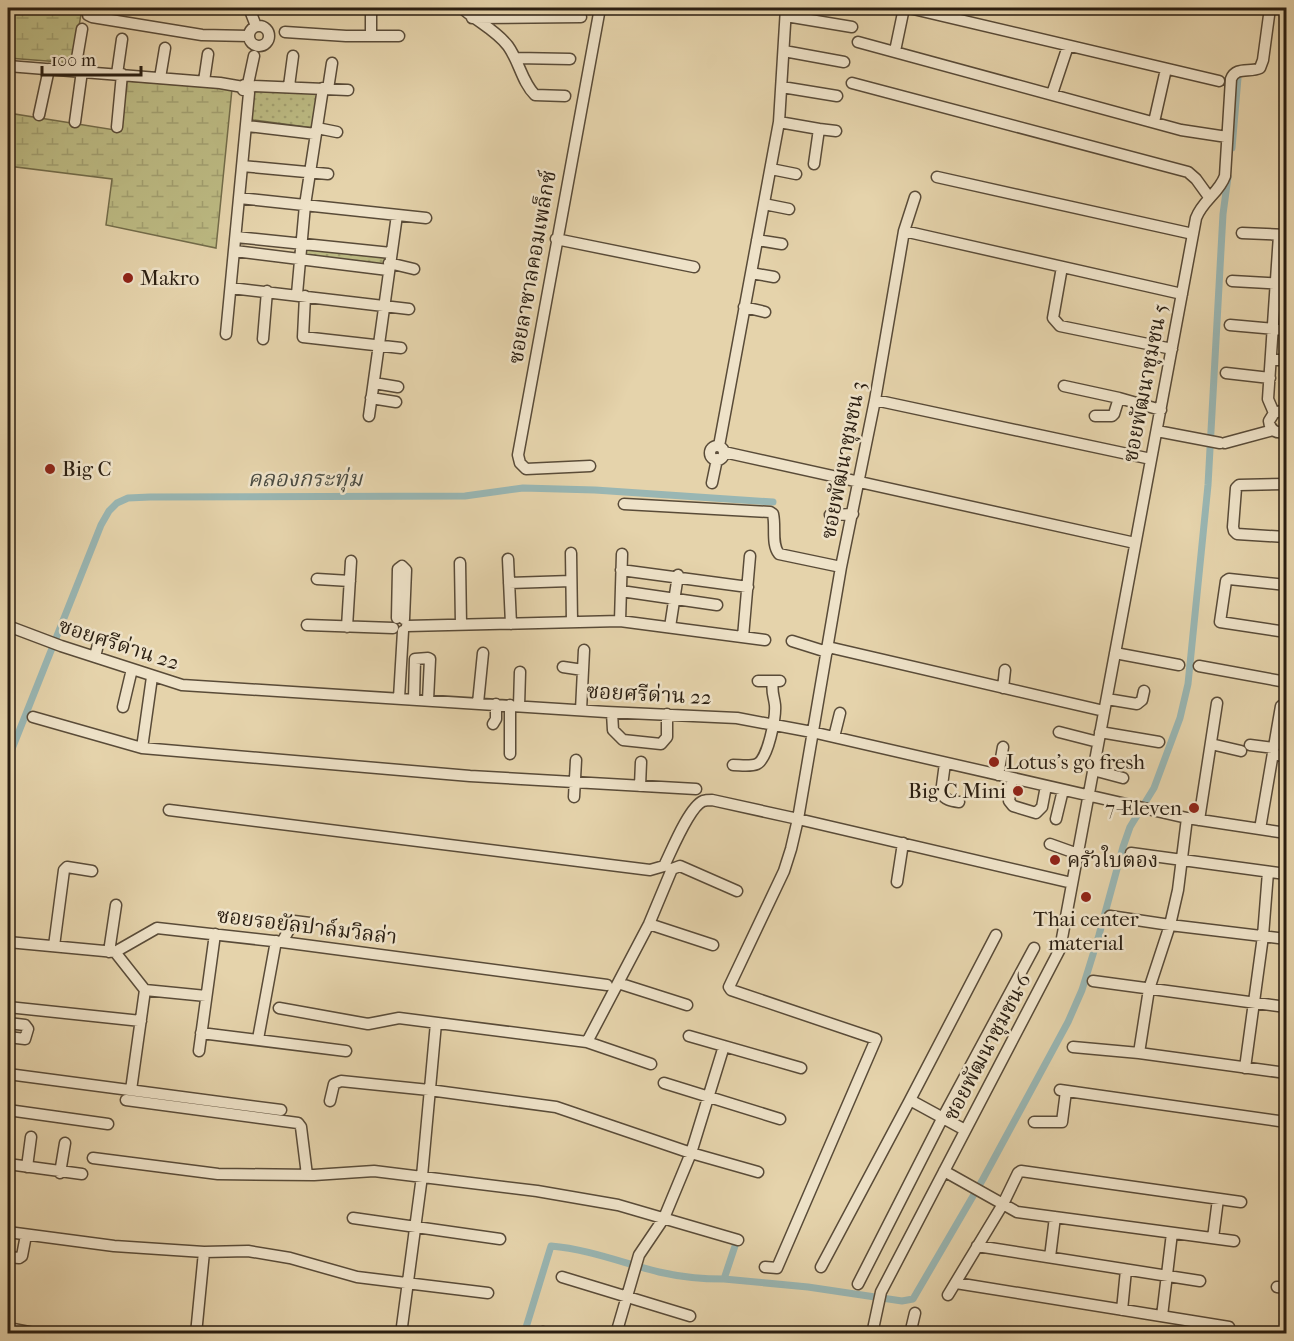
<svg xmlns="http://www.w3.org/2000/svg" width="1294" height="1341" font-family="'IM FELL French Canon','Noto Serif Thai',serif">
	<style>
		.wetland { fill: url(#wetland-marsh); stroke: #736c4a; stroke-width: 1.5 }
		.garden { fill: url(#garden-dots); stroke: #736c4a; stroke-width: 1.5 }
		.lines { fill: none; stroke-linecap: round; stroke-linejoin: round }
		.canal { stroke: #99b6b3; stroke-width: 7 }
		.minor-casing { stroke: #594b38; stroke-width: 13 }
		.minor { stroke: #eee2c8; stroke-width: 10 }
		.poi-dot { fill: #8f2418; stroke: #eee2c8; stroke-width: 2 }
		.labels { text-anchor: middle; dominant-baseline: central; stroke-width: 5; stroke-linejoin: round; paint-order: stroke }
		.street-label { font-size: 21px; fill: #2a1e11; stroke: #eee2c8 }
		.poi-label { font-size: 21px; fill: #2a1e11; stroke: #eee2c8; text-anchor: start }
		.water-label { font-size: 22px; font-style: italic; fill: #4b4c42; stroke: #eee2c8 }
	</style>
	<defs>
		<pattern id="wetland-marsh" width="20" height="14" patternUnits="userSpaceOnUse" patternTransform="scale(1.5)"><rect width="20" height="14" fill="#bcba83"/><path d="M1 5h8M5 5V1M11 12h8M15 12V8" fill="none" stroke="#a29f70"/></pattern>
		<pattern id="garden-dots" width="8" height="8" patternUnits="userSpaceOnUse" patternTransform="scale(1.5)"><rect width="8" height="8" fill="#bcba83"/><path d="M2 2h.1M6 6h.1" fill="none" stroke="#a29f70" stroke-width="1.8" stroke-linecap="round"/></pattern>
	</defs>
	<rect width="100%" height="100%" fill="#e5d3ab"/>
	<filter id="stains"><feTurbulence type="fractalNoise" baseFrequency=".00333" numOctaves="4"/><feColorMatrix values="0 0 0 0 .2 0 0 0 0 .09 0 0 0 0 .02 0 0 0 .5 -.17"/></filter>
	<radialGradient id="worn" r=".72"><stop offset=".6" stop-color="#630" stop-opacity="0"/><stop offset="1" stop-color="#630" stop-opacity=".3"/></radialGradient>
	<path class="wetland" d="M8,8h74l-9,55 -65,-5z
		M127,81l105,8 -16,159 -110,-23 6,-46 -104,-13v-53l113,18z"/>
	<path class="garden" d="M254,90l64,1 -4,37 -61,-8 -2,-4z
		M306,247l81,8 -1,11 -81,-8z"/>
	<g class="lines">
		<path class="canal" d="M1232,148l6,-70
			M8,759l93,-234 8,-14 8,-8 11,-5 22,-1 315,-1 58,-8 72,2 178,12
			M724,1279l84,8 94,14 11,-2 70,-120 85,-157 14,-32 17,-55 24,-88 7,-20 24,-39 26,-70 8,-34 20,-199 15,-271 5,-37
			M524,1334l27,-88c37,3 72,17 108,26 22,5 43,7 65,7l11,-33"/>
		<defs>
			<path id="minor" d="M88,8v7l4,2 110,18 47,1
				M249,8l7,18
				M371,8v28
				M462,8c14,13 34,22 46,38 11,15 14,36 27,49l30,1
				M909,8l310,73
				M786,16l66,11
				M472,18l109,-1
				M249 36a10 10 0 1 1 20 0a10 10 0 1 1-20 0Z
				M285,32l61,4h53
				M858,42l323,88 46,7
				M784,51l60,11
				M895,51l9,-43
				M516,58l54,1
				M8,66l212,17 23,4
				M75,70l7,-41
				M117,74l5,-35
				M160,78l5,-30
				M204,81l4,-27
				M852,83l336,89 8,7 13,18
				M252,86l96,4
				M289,86l4,-30
				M782,87l55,9
				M328,89l4,-26
				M243,90l1,-5 4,-1 6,-28
				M1052,94l16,-48
				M39,115l10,-46
				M75,122l7,-51
				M779,122l40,7 -5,35
				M1154,122l12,-53
				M247,126l69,8
				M117,127l5,-53
				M317,128l20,4
				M819,129l17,2
				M242,166l86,8
				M771,169l25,5
				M937,177l256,57
				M239,198l187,20
				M764,204l25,5
				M904,231l278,63
				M1242,233l44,2
				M236,237l155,16
				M556,239l138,28
				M757,240l25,4
				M235,251l153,19
				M389,263l25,6
				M1062,267l-9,51 7,8 112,23
				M751,273l23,4
				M1232,281l54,3
				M231,288l178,21
				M297,294l8,-89 18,-117
				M305,296l-2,41 98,11
				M744,307l21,5
				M1230,325l56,5
				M226,334l23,-241
				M263,339l4,-48
				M1271,360h15
				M1226,373l44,5
				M374,383l24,4
				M1064,386l55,12 42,12
				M371,398l25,4
				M875,400l276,59
				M1274,413l-6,-14 11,-164
				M1286,414l-5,-3 -7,2 -5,8c1,10 9,14 17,9
				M369,416l28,-201
				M1095,416h17l2,-2 5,-16
				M1157,431l63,12
				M1225,443l48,-13
				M719,446l60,-324 7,-114
				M710 453a7 7 0 1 1 14 0a7 7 0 1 1-14 0Z
				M724,452l411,91
				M590,466l-64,3 -6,-6 -2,-8 82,-447
				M712,483l5,-24
				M1286,484l-47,1 -3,3 -3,39 1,4 3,3 49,3
				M624,504l146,8 3,2c3,13 -2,30 6,40l62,13
				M830,515l23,-1
				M571,553l1,69
				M508,559l3,65
				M460,563l1,61
				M621,570l127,17
				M317,579l33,2
				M509,583l62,-2
				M1286,585l-57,-6 -3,2 -6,41 66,10
				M621,591l96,14
				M397,618l1,-49 4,-3 4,4 -2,49
				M620,621l2,-67
				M307,625l86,3
				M8,626l53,20 121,39 424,27 131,6 75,14 375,86 99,15
				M407,626l213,-5 145,19
				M347,627l4,-66
				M670,627l8,-52
				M743,637l7,-81
				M792,641l35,11
				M828,647l276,64
				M1115,653l64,12
				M95,657l4,-17
				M1199,666l87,16
				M563,667l20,3
				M758,681h22
				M1003,688l2,-18
				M399,698l4,-67
				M414,699l1,-40 13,-1 2,1 -2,41
				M1107,699l30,5 5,-4 2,-9
				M478,703l5,-50
				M510,705v49
				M519,706l1,-34
				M123,707l9,-38
				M581,710l3,-60
				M612,713l1,17 10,10 38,4 6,-7v-23
				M33,717l109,31 328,28 226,13
				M493,724l3,-5v-15
				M1059,732l39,10
				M1100,732l59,10
				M834,737l6,-24
				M1211,744l30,7
				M1250,745l24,3
				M142,748l10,-71
				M1273,754l13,3
				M945,763l-4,30c4,7 10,8 18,9
				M733,765c7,0 17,2 24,-1 11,-5 19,-47 18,-59 -1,-9 -4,-14 -2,-23
				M1093,770l30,8
				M998,775l5,-28
				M1012,779l-3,22 4,5 23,7 6,-6 4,-21
				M640,786l1,-24
				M574,797l2,-37
				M169,810l481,60 14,-4c7,-14 25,-59 39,-65 3,-1 6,-1 9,-1l86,19 43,-252 34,-167 29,-169 11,-34
				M1056,819l7,-29
				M1199,820l18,-117
				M1260,829l21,-123 5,-3
				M1050,844l28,10
				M1131,853l155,21
				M897,882l6,-39
				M1110,916l60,9 116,14
				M649,924l64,21
				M8,942l107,10 42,-24 125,14 325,43
				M282,942l12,-21 16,2
				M54,946l10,-76 3,-3 25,4
				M109,952l7,-47
				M115,952l30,38 -14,100
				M1093,981l193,26
				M618,983l69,22
				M145,990l61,6
				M8,1007l133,14
				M279,1008l89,16 31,-6 188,24 64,22
				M8,1023l17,2 3,4 -3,10 -17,-2
				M201,1033l145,18
				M689,1036l112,32
				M258,1039l18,-98
				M587,1042l62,-118 23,-55 8,-3 57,25
				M1073,1047l66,6 147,20
				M199,1051l16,-117
				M1139,1053l10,-64 21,-64 8,-35 9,-72
				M1245,1068l18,-132 5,-64
				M8,1074l273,36
				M664,1083l116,36
				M1060,1090l226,32
				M126,1100l172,23 3,4 6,48
				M910,1100l86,-165
				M330,1101l4,-17 7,-3 88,9 127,17 135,46 67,19
				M8,1110l100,14
				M1034,1122h28l4,-31
				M93,1158l125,16 96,1 60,-4 163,20 81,14 120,35
				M8,1164l74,10
				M27,1167l4,-30
				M944,1171l73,41 217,29
				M60,1173l5,-30
				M353,1218l147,21
				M8,1232l106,14 90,6 44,-1 42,7 67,19 131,16
				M1213,1238l5,-39
				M977,1246l223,35
				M8,1257l11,1 3,-2 4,-21
				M1050,1257l5,-40
				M765,1267l12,1 99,-229 -145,-49 -2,-3 55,-116 7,-22 7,-30 274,64
				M821,1267l89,-167 55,30
				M562,1277l128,39
				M956,1283l273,44
				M858,1284l85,-167 91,-169
				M1277,1287l9,1
				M948,1295l55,-91 15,-31 3,-2 220,31
				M1122,1310l4,-40
				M1162,1316l10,-83
				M8,1328l31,6
				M543,1332l5,2
				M355,1333l8,1
				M196,1334l8,-82
				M401,1334l21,-158 14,-153
				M616,1334l23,-79 25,-37 27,-65 33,-107
				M872,1334l9,-42 179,-343 136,-731c7,-18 23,-25 29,-42l6,-97c5,-13 19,-6 29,-11l3,-8 7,-52
				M910,1334l5,-21"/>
		</defs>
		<use href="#minor" class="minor-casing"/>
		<use href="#minor" class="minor"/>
	</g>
	<g class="poi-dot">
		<circle cx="128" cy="278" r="6"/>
		<circle cx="50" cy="469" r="6"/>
		<circle cx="994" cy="762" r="6"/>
		<circle cx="1018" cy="791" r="6"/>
		<circle cx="1194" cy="808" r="6"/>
		<circle cx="1055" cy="860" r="6"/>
		<circle cx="1086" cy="897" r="6"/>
	</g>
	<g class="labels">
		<g class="street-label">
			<text transform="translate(532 267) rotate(-80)">ซอยลาซาลคอมเพล็กซ์</text>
			<text transform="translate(1145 383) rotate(-79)">ซอยพัฒนาชุมชน 5</text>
			<text transform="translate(843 460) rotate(-79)">ซอยพัฒนาชุมชน 3</text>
			<text transform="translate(119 644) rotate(18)">ซอยศรีด่าน 22</text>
			<text transform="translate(649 694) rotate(3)">ซอยศรีด่าน 22</text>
			<text transform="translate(307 926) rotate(7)">ซอยรอยัลปาล์มวิลล่า</text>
			<text transform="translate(987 1047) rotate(-62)">ซอยพัฒนาชุมชน 6</text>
		</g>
		<g class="poi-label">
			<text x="140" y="278">Makro</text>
			<text x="62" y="469">Big C</text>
			<text x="1006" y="762">Lotus's go fresh</text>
			<text x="1006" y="791" text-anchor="end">Big C Mini</text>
			<text x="1182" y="808" text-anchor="end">7-Eleven</text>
			<text x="1067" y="860">ครัวใบตอง</text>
			<text x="1086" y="919" text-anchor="middle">Thai center<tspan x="1086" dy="24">material</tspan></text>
		</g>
		<g class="water-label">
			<text x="305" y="479">คลองกระทุ่ม</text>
		</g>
	</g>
	<rect width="1294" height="1341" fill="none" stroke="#e5d3ab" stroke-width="30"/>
	<rect x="9" y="9" width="1276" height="1323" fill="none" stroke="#2a1e11" stroke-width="3"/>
	<rect x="15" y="15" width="1264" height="1311" fill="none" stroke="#2a1e11" stroke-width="1.5"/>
	<path d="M42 66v9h99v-9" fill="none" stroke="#2a1e11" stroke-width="3"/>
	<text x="51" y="66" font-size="18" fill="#2a1e11" stroke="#eee2c8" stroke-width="4.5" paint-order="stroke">100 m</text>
	<rect width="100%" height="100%" filter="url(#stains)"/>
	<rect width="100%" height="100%" fill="url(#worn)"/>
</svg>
